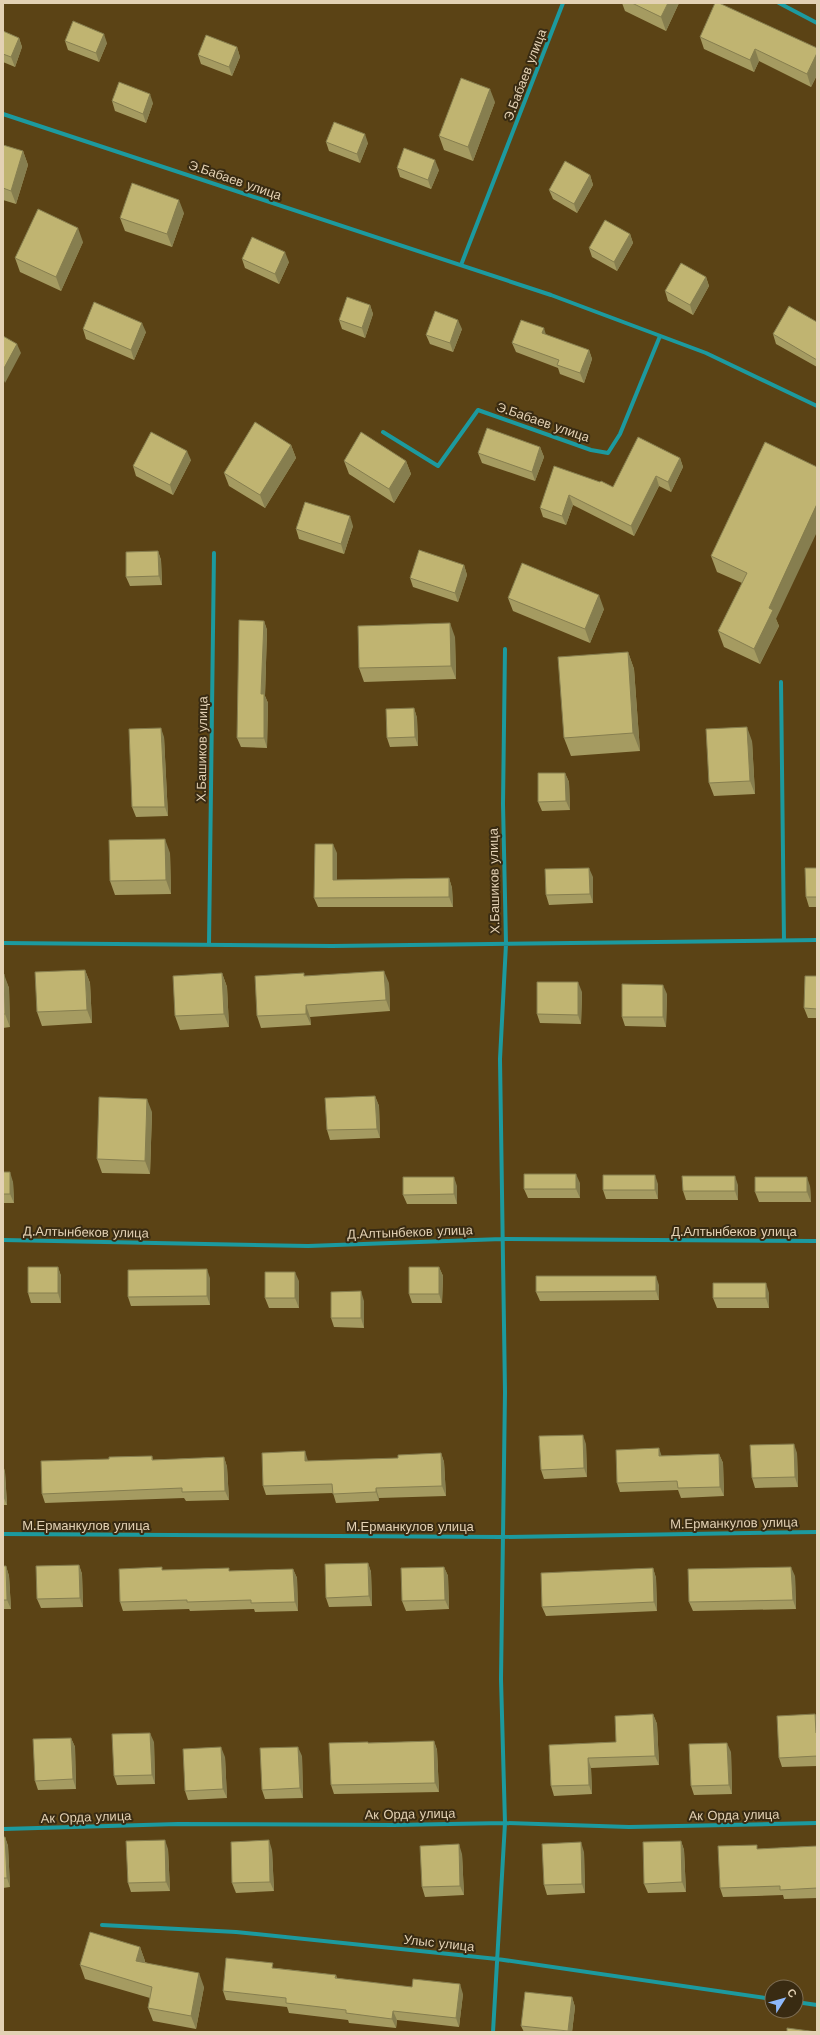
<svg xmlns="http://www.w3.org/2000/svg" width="820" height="2035" font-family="'Work Sans',sans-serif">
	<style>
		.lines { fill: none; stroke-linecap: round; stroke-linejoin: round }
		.street { stroke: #1c9a9f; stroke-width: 4 }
		.wall { fill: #a59b61 }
		.shaded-wall { fill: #867e4f }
		.building { fill: #c0b471; stroke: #867e4f }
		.labels { text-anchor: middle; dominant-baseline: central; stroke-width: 4; stroke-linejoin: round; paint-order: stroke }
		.street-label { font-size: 13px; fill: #e3d1b4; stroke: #392b12 }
	</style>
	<rect width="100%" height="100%" fill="#5b4315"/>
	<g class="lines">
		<path class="street" d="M779,3l38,20
			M3,114l548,181 155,58 111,53
			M461,265l102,-262
			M383,432l55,34 40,-56 113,40 17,3 12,-19 40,-98
			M781,682l3,258
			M3,943l329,3 485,-6
			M209,945l5,-392
			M3,1240l305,6 194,-7 315,2
			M3,1534l498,3 316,-5
			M3,1829l175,-5 216,1 111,-2 124,4 188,-4
			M102,1925l134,7 261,27 275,40
			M796,2002l21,3
			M493,2032l12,-209 -4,-144 4,-287 -5,-333 6,-115 -3,-140 2,-155"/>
	</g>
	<path class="wall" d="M622,3h57l-13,28 -41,-20z
		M3,31l16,7 3,9 -7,20 -12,-5z
		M700,37l117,11v27l-6,12 -52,-26 -5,11 -50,-23z
		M65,41l42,2 -8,19 -31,-12z
		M237,47l3,10 -8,19 -31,-12 -3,-9z
		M112,101l41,2 -7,20 -31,-12z
		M495,102l-22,59 -29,-11 -5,-14z
		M326,142l42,1 -8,20 -31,-12z
		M3,145l20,6 5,14 -12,39 -13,-4z
		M397,168l42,2 -8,19 -31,-12z
		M590,175l3,10 -16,28 -24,-14 -4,-9z
		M184,213l-12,34 -47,-16 -5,-13z
		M630,234l3,9 -16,28 -25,-14 -3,-9z
		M83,242l-22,49 -41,-19 -5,-14z
		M242,259l47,3 -10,22 -34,-16z
		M706,277l3,9 -16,29 -25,-14 -3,-10z
		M370,305l3,9 -8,24 -23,-9 -3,-9z
		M817,322v45l-41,-23 -3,-10z
		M83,329l63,3 -12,28 -48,-21z
		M462,329l-9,23 -23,-8 -4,-9z
		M546,335l43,15 3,9 -8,24 -24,-9 -2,-6 -42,-16 -4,-9z
		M765,442l11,177 3,7 -19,38 -36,-17 -6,-16 24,-48 -25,-11 -6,-16z
		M291,445l5,13 -31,50 -36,-22 -5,-13z
		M540,447l4,10 -9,24 -53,-18 -4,-10z
		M680,458l3,9 -12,25 -12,-6 -25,50 -61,-31 -7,20 -23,-8 -3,-9 60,-26 13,5z
		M191,460l-18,35 -37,-19 -3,-10z
		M344,461h62l5,13 -17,29 -45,-29z
		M353,526l-9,28 -45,-15 -3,-10z
		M158,551l3,9 1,25 -32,1 -4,-9z
		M464,565l3,10 -9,27 -45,-15 -3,-9z
		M508,598l96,11 -14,34 -77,-32z
		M264,621l3,9 -2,66 3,7 -1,45 -26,-1 -4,-9z
		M455,637l1,42 -92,3 -5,-14z
		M628,652l6,17 6,82 -69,5 -7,-18z
		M414,708l3,10 1,28 -28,1 -3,-9z
		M164,737l4,79 -32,1 -4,-10z
		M752,741l3,53 -41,2 -5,-13z
		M565,773l4,9 1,28 -28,1 -4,-9z
		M170,853l1,41 -56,1 -5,-14z
		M337,853v27l112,-2 3,10 1,19h-135l-4,-9z
		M817,868v39h-8l-3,-10z
		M593,877v26l-44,2 -3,-10z
		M85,970l5,13 2,40 -50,3 -5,-14z
		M222,973l5,14 2,40 -49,3 -5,-14z
		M3,974l6,14 1,39 -7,1z
		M305,976l84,7 1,28 -80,6 1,8 -50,3 -4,-12z
		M817,976v42h-9l-4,-10z
		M582,992l-1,32 -41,-1 -3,-9z
		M667,994l-1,33 -41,-1 -3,-9z
		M375,1096l4,10 1,32 -50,2 -3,-10z
		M152,1112l-2,62 -48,-1 -5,-14z
		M3,1172l10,10 1,21h-11z
		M580,1183v15h-52l-4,-9z
		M658,1184v15h-52l-3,-9z
		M738,1185v15h-52l-3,-9z
		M457,1186v18h-50l-4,-9z
		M810,1186l1,16h-52l-4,-10z
		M58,1267l3,9v27h-30l-3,-10z
		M439,1267l4,9 -1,27h-30l-3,-9z
		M210,1278v27l-79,1 -3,-9z
		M299,1281v27h-30l-4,-10z
		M659,1285v15l-119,1 -4,-9z
		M769,1293v15h-52l-4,-10z
		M364,1301v27l-30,-1 -3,-9z
		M586,1444l1,33 -43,2 -3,-9z
		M441,1453l3,9 2,34 -67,2v3l-43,2 -3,-10 -67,2 -3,-9 135,-28z
		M797,1453l1,34 -43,1 -3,-10z
		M719,1454l4,9 1,33 -43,2 -3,-8 -58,2 -3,-9 45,-27z
		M152,1456l1,4 71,-3 3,10 2,33 -43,1 -2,-3 -139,5 -3,-9 67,-35z
		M3,1465l2,7 2,33h-4z
		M368,1563l3,9 1,34 -43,1 -3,-9z
		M79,1565l3,9 1,33 -42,1 -4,-9z
		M3,1566h3l3,10 2,33h-8z
		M444,1567l4,9 1,33 -43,2 -4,-10z
		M653,1568l3,10 1,33 -111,5 -4,-9z
		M293,1569l4,9 1,33 -43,1 -1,-3 -64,2 -1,-2 -66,2 -3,-9 43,-32 67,1z
		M795,1576l1,33 -103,2 -4,-9z
		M653,1714l4,10 2,41 -68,3 1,26 -38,2 -3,-10 -2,-41 67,-3z
		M815,1714l2,5v47l-35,1 -3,-9z
		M71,1738l4,9 1,42 -38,1 -3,-9z
		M434,1741l3,9 2,42 -105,2 -3,-9 37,-43v1z
		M154,1742l1,42 -38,1 -3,-9z
		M731,1752l1,42 -38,1 -3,-9z
		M302,1756l1,42 -38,1 -3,-9z
		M225,1757l2,41 -39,2 -3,-9z
		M3,1837h2l3,9 2,41 -7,1z
		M681,1841l3,9 2,42 -38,1 -4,-9z
		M817,1846v52l-33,1 -1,-4 -60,2 -3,-9 38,-39z
		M168,1849l2,42 -39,1 -3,-9z
		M272,1850l2,41 -38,2 -4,-10z
		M584,1852l1,41 -38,2 -3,-10z
		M462,1854l2,41 -39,2 -3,-10z
		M140,1947l5,14v1l59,25 -8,42 -43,-8 -5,-13 2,-10 -65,-19 -5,-14z
		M275,1968l61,7 1,3 126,16 -4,33 -62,-7 -1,8 -47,-5 -1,-3 -59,-7 -2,-6 -61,-7 -3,-9z
		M572,1997l3,10 -3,25h-48l-3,-6z"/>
	<path class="shaded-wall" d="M668,3h11l-13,28 -5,-14z
		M104,34l3,9 -8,19 -3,-9z
		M19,38l3,9 -7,20 -4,-10z
		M237,47l3,10 -8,19 -3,-9z
		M755,49l4,12 -5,11 -4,-12z
		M817,53v22l-6,12 -4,-13z
		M490,89l5,13 -22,59 -5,-14z
		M150,94l3,9 -7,20 -3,-9z
		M365,134l3,9 -8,20 -3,-9z
		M23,151l5,14 -12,39 -5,-13z
		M435,160l4,10 -8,19 -3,-9z
		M590,175l3,10 -16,28 -3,-9z
		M179,200l5,13 -12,34 -5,-13z
		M78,228l5,14 -22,49 -5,-14z
		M630,234l3,9 -16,28 -3,-9z
		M285,252l4,10 -10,22 -4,-10z
		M706,277l3,9 -16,29 -3,-10z
		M370,305l3,9 -8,24 -3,-10z
		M458,320l4,9 -9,23 -3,-9z
		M142,323l4,9 -12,28 -3,-10z
		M544,328l3,10 -5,-5z
		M17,344l4,9 -16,30 -2,-5v-8z
		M589,350l3,9 -8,24 -4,-10z
		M291,445l5,13 -31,50 -5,-13z
		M540,447l4,10 -9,24 -3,-9z
		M187,451l4,9 -18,35 -3,-10z
		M680,458l3,9 -12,25 -3,-10z
		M406,461l5,13 -17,29 -5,-14z
		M656,476l3,10 -25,50 -3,-10z
		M569,495l4,10 -7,20 -4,-9z
		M817,504v28l-41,87 3,7 -19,38 -6,-15 15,-41z
		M350,516l3,10 -9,28 -3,-10z
		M158,551l3,9 1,25 -3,-9z
		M464,565l3,10 -9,27 -3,-9z
		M599,595l5,14 -14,34 -5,-14z
		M264,621l3,9 -2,66 3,7 -1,45 -3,-10 -3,-44z
		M450,623l5,14 1,42 -5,-13z
		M628,652l6,17 6,82 -7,-18z
		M414,708l3,10 1,28 -3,-9z
		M747,727l5,14 3,53 -5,-13z
		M161,728l3,9 4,79 -3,-9z
		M565,773l4,9 1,28 -4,-9z
		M165,839l5,14 1,41 -5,-14z
		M333,844l4,9v36l-4,-9z
		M589,868l4,9v26l-3,-9z
		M449,878l3,10 1,19 -4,-10z
		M85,970l5,13 2,40 -5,-13z
		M384,971l5,12 1,28 -4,-11z
		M222,973l5,14 2,40 -5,-13z
		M4,974l5,14 1,39 -5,-13z
		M578,982l4,10 -1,32 -3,-9z
		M663,985l4,9 -1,33 -3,-10z
		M306,1005l4,12 1,8 -5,-11z
		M375,1096l4,10 1,32 -3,-9z
		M147,1099l5,13 -2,62 -5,-13z
		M10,1172l3,10 1,21 -4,-9z
		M576,1174l4,9v15l-4,-9z
		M655,1175l3,9v15l-3,-9z
		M735,1176l3,9v15l-3,-9z
		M454,1177l3,9v18l-3,-10z
		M807,1177l3,9 1,16 -4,-10z
		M58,1267l3,9v27l-3,-10z
		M439,1267l4,9 -1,27 -3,-9z
		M207,1269l3,9v27l-3,-9z
		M295,1272l4,9v27l-4,-10z
		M656,1276l3,9v15l-3,-9z
		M766,1283l3,10v15l-3,-10z
		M361,1291l3,10v27l-3,-10z
		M583,1435l3,9 1,33 -3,-9z
		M794,1444l3,9 1,34 -3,-10z
		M659,1448l3,9 -3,-1z
		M305,1451l3,10 1,9 -4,-9z
		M441,1453l3,9 2,34 -4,-10z
		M719,1454l4,9 1,33 -4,-9z
		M224,1457l3,10 2,33 -4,-9z
		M3,1465l2,7 2,33 -4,-9z
		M376,1488l3,10v3l-3,-9z
		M368,1563l3,9 1,34 -3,-10z
		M79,1565l3,9 1,33 -3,-9z
		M6,1566l3,10 2,33 -4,-9z
		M444,1567l4,9 1,33 -4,-9z
		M791,1567l4,9 1,33 -3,-9z
		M653,1568l3,10 1,33 -3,-9z
		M293,1569l4,9 1,33 -3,-9z
		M653,1714l4,10 2,41 -4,-9z
		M815,1714l2,5v17l-1,-3z
		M150,1733l4,9 1,42 -3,-9z
		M71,1738l4,9 1,42 -3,-10z
		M434,1741l3,9 2,42 -4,-9z
		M727,1743l4,9 1,42 -3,-9z
		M221,1747l4,10 2,41 -4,-9z
		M298,1747l4,9 1,42 -3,-10z
		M588,1758l3,10 1,26 -3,-9z
		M5,1837l3,9 2,41 -3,-9z
		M165,1840l3,9 2,42 -4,-9z
		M269,1840l3,10 2,41 -4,-9z
		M681,1841l3,9 2,42 -4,-10z
		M581,1842l3,10 1,41 -3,-9z
		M459,1844l3,10 2,41 -4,-9z
		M140,1947l5,14 -4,13 -5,-13z
		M199,1973l5,14 -8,42 -5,-13z
		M460,1984l3,10 -4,33 -3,-9z
		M572,1997l3,10 -3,25h-4z
		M393,2011l4,9 -1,8 -4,-9z"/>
	<path class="building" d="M632,3h36l-7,14z
		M715,3h4l98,45v5l-10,21 -52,-25 -5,11 -50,-23z
		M73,21l31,13 -8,19 -31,-12z
		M3,31l16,7 -8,19 -8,-3z
		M206,35l31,12 -8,20 -31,-12z
		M461,78l29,11 -22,58 -29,-11z
		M119,82l31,12 -7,20 -31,-13z
		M334,122l31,12 -8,20 -31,-12z
		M3,145l20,6 -12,40 -8,-3z
		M404,148l31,12 -7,20 -31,-12z
		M565,161l25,14 -16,29 -25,-14z
		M132,183l47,17 -12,34 -47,-16z
		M38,209l40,19 -22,49 -41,-19z
		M605,220l25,14 -16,28 -25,-14z
		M252,237l33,15 -10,22 -33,-15z
		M681,263l25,14 -16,28 -25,-14z
		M347,297l23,8 -8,23 -23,-8z
		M94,302l48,21 -11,27 -48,-21z
		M789,306l28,16v38l-44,-26z
		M435,311l23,9 -8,23 -24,-8z
		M521,320l23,8 -2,5 47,17 -9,23 -23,-8 2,-5 -47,-17z
		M3,336l14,8 -14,26z
		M255,422l36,23 -31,50 -36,-22z
		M487,428l53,19 -8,25 -54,-19z
		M151,432l36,19 -17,34 -37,-19z
		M361,432l45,29 -17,28 -45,-28z
		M638,437l42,21 -12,24 -12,-6 -25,50 -62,-31 -7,21 -22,-8 14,-42 46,16 1,-1 12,6z
		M765,442l52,25v37l-48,104 4,2 -19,39 -36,-18 29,-58 -36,-17z
		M305,502l45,14 -9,28 -45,-15z
		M419,550l45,15 -9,28 -45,-15z
		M158,551l1,25 -33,1v-25z
		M522,563l77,32 -14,34 -77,-31z
		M239,620l25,1 -3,73h3v44h-27z
		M450,623l1,43 -92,2 -1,-42z
		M628,652l5,81 -69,5 -6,-81z
		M414,708l1,29 -28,1 -1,-29z
		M747,727l3,54 -41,2 -3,-54z
		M161,728l4,79h-33l-3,-78z
		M538,773h27l1,28 -28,1z
		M165,839l1,41 -56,1 -1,-41z
		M315,844h18v36l116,-2v19l-135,1z
		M589,868l1,26 -44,1 -1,-26z
		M805,868h12v29h-11z
		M85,970l2,40 -50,2 -2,-40z
		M384,971l2,29 -80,5v9l-49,2 -2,-40 49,-3v3z
		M222,973l2,41 -49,2 -2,-40z
		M3,974h1l1,40h-2z
		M805,976h12v33l-13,-1z
		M537,982h41v33l-41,-1z
		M622,984l41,1v32h-41z
		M375,1096l2,33 -50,1 -2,-32z
		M99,1097l48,2 -2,62 -48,-2z
		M3,1172h7v22h-7z
		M524,1174h52v15h-52z
		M603,1175h52v15h-52z
		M682,1176h53v15h-52z
		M403,1177h51v17l-51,1z
		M755,1177h52v15h-52z
		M28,1267h30v26h-30z
		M409,1267h30v27h-30z
		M207,1269v27l-79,1v-27z
		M265,1272h30v26h-30z
		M536,1276h120v15l-120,1z
		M713,1283h53v15h-53z
		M361,1291v27h-30v-26z
		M583,1435l1,33 -43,2 -2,-34z
		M794,1444l1,33 -43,1 -2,-33z
		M659,1448v8l60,-2 1,33 -42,1 -1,-7 -60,2 -1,-33z
		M305,1451v10l93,-3v-3l43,-2 1,33 -66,2v4l-43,2 -1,-10 -69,2 -1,-33z
		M152,1456v4l72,-3 1,34 -43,1v-4l-140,6 -1,-33 68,-2v-2z
		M368,1563l1,33 -43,2 -1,-34z
		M79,1565l1,33 -43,1 -1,-33z
		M3,1566h3l1,34h-4z
		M162,1567v3l67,-2v3l64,-2 2,33 -44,1v-3l-64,2v-2l-67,2 -1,-33z
		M444,1567l1,33 -43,1 -1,-33z
		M791,1567l2,33 -104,2 -1,-33z
		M653,1568l1,34 -112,5 -1,-34z
		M653,1714l2,42 -67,2 1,27 -38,1 -2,-41 67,-3 -1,-26z
		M815,1714l1,19h1v23l-38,2 -2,-42z
		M150,1733l2,42 -38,1 -2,-42z
		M71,1738l2,41 -38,2 -2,-42z
		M434,1741l1,42 -104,2 -2,-42 39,-1v1z
		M727,1743l2,42 -38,1 -2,-42z
		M221,1747l2,42 -38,2 -2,-42z
		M298,1747l2,41 -38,2 -2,-42z
		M3,1837h2l2,41h-4z
		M165,1840l1,42 -38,1 -2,-42z
		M269,1840l1,42 -38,1 -1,-41z
		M681,1841l1,41 -38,2 -1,-42z
		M581,1842l1,42 -38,1 -2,-41z
		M459,1844l1,42 -38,1 -2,-41z
		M757,1845v4l60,-3v42l-37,2v-4l-60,2 -2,-42z
		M90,1932l50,15 -4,14 63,12 -8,43 -43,-8 4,-21 -72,-22z
		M226,1958l47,5 -1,5 64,7 -1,3 77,9 1,-8 47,5 -4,34 -63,-7 -1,8 -46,-6v-3l-60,-7v-5l-63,-7z
		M525,1992l47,5 -4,34 -47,-5z
		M787,2028l30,4h-30z"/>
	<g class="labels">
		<g class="street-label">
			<text transform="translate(525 75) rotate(-69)">Э.Бабаев улица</text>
			<text transform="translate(235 180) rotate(19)">Э.Бабаев улица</text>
			<text transform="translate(543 422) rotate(19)">Э.Бабаев улица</text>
			<text transform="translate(202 749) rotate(-89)">Х.Башиков улица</text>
			<text transform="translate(494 881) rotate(-91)">Х.Башиков улица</text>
			<text x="734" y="1231">Д.Алтынбеков улица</text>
			<text transform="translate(86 1232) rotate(1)">Д.Алтынбеков улица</text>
			<text transform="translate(410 1232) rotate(-2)">Д.Алтынбеков улица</text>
			<text transform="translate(734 1523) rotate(-1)">М.Ерманкулов улица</text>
			<text x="86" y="1525">М.Ерманкулов улица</text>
			<text x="410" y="1526">М.Ерманкулов улица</text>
			<text transform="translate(410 1814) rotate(-1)">Ак Орда улица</text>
			<text transform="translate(734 1815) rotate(-1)">Ак Орда улица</text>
			<text transform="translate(86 1817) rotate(-2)">Ак Орда улица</text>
			<text transform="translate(439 1943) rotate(6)">Улыс улица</text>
		</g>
	</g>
	<rect width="820" height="2035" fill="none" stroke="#e3d1b4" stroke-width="8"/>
	<g transform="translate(784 1999) rotate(53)"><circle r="19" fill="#392b12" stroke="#7d6d53"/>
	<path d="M0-3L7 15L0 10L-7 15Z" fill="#8eb9fc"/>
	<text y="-6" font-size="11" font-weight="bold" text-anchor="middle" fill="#e3d1b4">С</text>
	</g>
</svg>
